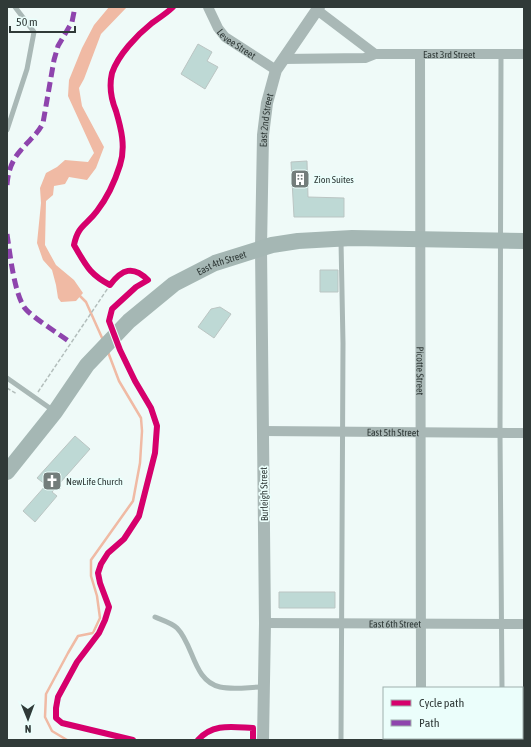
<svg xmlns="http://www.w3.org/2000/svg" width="531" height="747" font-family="'Asap Condensed',sans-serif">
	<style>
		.water { fill: #f0baa4 }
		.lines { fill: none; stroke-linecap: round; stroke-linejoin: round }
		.stream { stroke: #f0baa4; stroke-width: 2.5 }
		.building { fill: #bed9d5; stroke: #bbc5c3 }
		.path { stroke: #b3bebc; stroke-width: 1.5; stroke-dasharray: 4 2; stroke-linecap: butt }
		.service { stroke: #a9b8b6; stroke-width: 5 }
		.minor { stroke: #a9b8b6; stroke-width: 10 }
		.tertiary { stroke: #a9b8b6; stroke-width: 12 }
		.trunk { stroke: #a5b7b4; stroke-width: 16 }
		.quiet { stroke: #8e44ad; stroke-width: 5; stroke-dasharray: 10 5; stroke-linecap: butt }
		.cycleway-casing { stroke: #ebfefb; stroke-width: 8 }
		.cycleway { stroke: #d6006c; stroke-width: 6 }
		.labels { text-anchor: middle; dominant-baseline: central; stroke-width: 3.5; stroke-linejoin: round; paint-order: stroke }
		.street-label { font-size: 10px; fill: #303a38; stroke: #ebfefb }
		.poi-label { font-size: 10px; fill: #303a38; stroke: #ebfefb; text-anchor: start }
	</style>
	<rect width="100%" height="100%" fill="#effaf8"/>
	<path class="water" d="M109,7h18l-26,27 -17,45 -5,9 3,18 22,41 -8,21 -9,12 -18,-3 -4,7 -11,2 -1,9 -7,6 -1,44 11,20 18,15 9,13 -7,8 -15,1 -3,-4 -2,-13 -4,-15 -9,-10 -6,-17 4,-40 -1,-15 6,-15 11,-6 8,-7 23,2 6,-9 -26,-57 1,-16 13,-32 12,-23z"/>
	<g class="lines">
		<path class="stream" d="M80,296l6,6 17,38
			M67,740l-15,-9 -7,-14 1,-23 22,-41 10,-17 15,-3 7,-15 -3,-22 -6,-20v-16l42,-59 7,-38 2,-32 -1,-13 -22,-37 -11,-29"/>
	</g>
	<path class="building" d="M198,44l14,8 -5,9 11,6 -13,22 -24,-15z
		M307,161l1,36 36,1v19h-50l-3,-55z
		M320,270h18v22h-18z
		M220,307l11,7 -17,24 -16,-11 13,-18z
		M75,436l15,13 -38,43 5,4 -22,26 -12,-11 23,-26 -9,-7z
		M279,592h56v16h-56z"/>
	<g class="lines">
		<path class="path" d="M7,388l10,6
			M38,392l72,-107"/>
		<path class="service" d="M501,54l-1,379 2,255
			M7,130l20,-61 7,-37 -19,-25
			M341,241l2,102 -2,397
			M7,378l47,33
			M155,617c7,3 17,6 22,11 17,17 16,53 43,59 14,3 29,0 43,0
			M502,740v-2"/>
		<g class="minor">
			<path id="s1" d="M208,7l10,21 7,9 51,33"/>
			<path d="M317,10l58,44"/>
			<path id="s2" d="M420,54l1,634"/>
			<path id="s3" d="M283,59l82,-1 10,-4h149"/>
			<path id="s4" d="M263,431l261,2"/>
			<path id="s5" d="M265,623l259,1"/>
			<path d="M421,740v-2"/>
		</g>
		<path class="tertiary" id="s6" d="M263,740l2,-117 -4,-375 2,-113 4,-32 9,-33 43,-63"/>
		<path class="trunk" id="s7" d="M7,472l48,-60 32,-47 42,-44 45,-37 41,-21 57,-18 26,-4 54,-3 172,3"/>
		<path class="quiet" d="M7,185c1,-14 5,-25 14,-35 8,-10 17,-16 22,-27l11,-63 4,-14 14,-24 3,-15
			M7,234c3,20 7,57 17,73 6,9 37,28 47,36"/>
		<defs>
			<path id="cycleway" d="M133,740l-71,-17 -6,-5v-10l2,-11 19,-35 22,-29 6,-13 4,-13 -9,-24 -2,-10 3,-9 7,-11 16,-14 15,-23 16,-63 2,-27 -6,-18 -16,-27 -15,-31 -11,-29 3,-12 24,-22 12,-7c-15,-15 -26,-11 -38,5 -21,-11 -24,-20 -36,-40 4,-20 12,-19 23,-34 10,-13 18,-30 23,-46 6,-18 1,-37 -4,-54 -5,-12 -7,-25 -4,-38 6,-18 25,-38 40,-50 7,-5 15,-10 21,-16
				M198,740c15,-17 34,-13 55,-12v12"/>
		</defs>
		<use href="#cycleway" class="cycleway-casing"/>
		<use href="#cycleway" class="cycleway"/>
	</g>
	<defs>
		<symbol id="building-square" viewBox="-11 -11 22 22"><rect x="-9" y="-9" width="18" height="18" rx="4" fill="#737d7b" stroke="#ebfefb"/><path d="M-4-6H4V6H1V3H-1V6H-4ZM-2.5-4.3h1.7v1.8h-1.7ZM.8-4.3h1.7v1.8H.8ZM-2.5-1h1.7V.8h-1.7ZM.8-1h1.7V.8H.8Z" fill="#fff"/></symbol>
		<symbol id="church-square" viewBox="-11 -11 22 22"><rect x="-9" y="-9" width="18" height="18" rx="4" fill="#737d7b" stroke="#ebfefb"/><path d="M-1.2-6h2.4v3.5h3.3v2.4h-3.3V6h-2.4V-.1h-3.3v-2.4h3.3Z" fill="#fff"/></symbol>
	</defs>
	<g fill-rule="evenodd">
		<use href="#building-square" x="289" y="168" width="22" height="22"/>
		<use href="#church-square" x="41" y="470" width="22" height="22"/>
	</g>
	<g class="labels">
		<g class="street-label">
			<text stroke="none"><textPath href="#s1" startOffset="48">Levee Street</textPath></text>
			<text stroke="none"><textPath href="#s3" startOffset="167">East 3rd Street</textPath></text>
			<text stroke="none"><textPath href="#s6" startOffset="620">East 2nd Street</textPath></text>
			<text stroke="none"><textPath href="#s7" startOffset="305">East 4th Street</textPath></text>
			<text stroke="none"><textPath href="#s2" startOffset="317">Picotte Street</textPath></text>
			<text stroke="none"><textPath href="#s4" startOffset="130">East 5th Street</textPath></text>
			<text transform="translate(264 494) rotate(-91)">Burleigh Street</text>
			<text stroke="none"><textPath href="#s5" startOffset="130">East 6th Street</textPath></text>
		</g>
		<g class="poi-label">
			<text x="314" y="179">Zion Suites</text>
			<text x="66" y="481">NewLife Church</text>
		</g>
	</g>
	<rect width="531" height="747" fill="none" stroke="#303a38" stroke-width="16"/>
	<rect x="383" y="687" width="140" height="52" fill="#ebfefb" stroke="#a0b0ad"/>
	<rect x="391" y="700" width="20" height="6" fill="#d6006c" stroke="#a0b0ad"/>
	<text x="419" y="707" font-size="12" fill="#303a38">Cycle path</text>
	<rect x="391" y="720" width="20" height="6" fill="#8e44ad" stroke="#a0b0ad"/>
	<text x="419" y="727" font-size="12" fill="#303a38">Path</text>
	<g transform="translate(28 719) rotate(179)" stroke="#ebfefb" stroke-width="3" paint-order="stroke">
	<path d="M0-3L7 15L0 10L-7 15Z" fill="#303a38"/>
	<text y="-6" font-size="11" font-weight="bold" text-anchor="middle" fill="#303a38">N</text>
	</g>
	<path d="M10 26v6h65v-6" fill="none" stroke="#303a38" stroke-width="2"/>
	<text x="16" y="26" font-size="12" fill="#303a38" stroke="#ebfefb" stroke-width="3" paint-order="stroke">50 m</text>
</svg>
